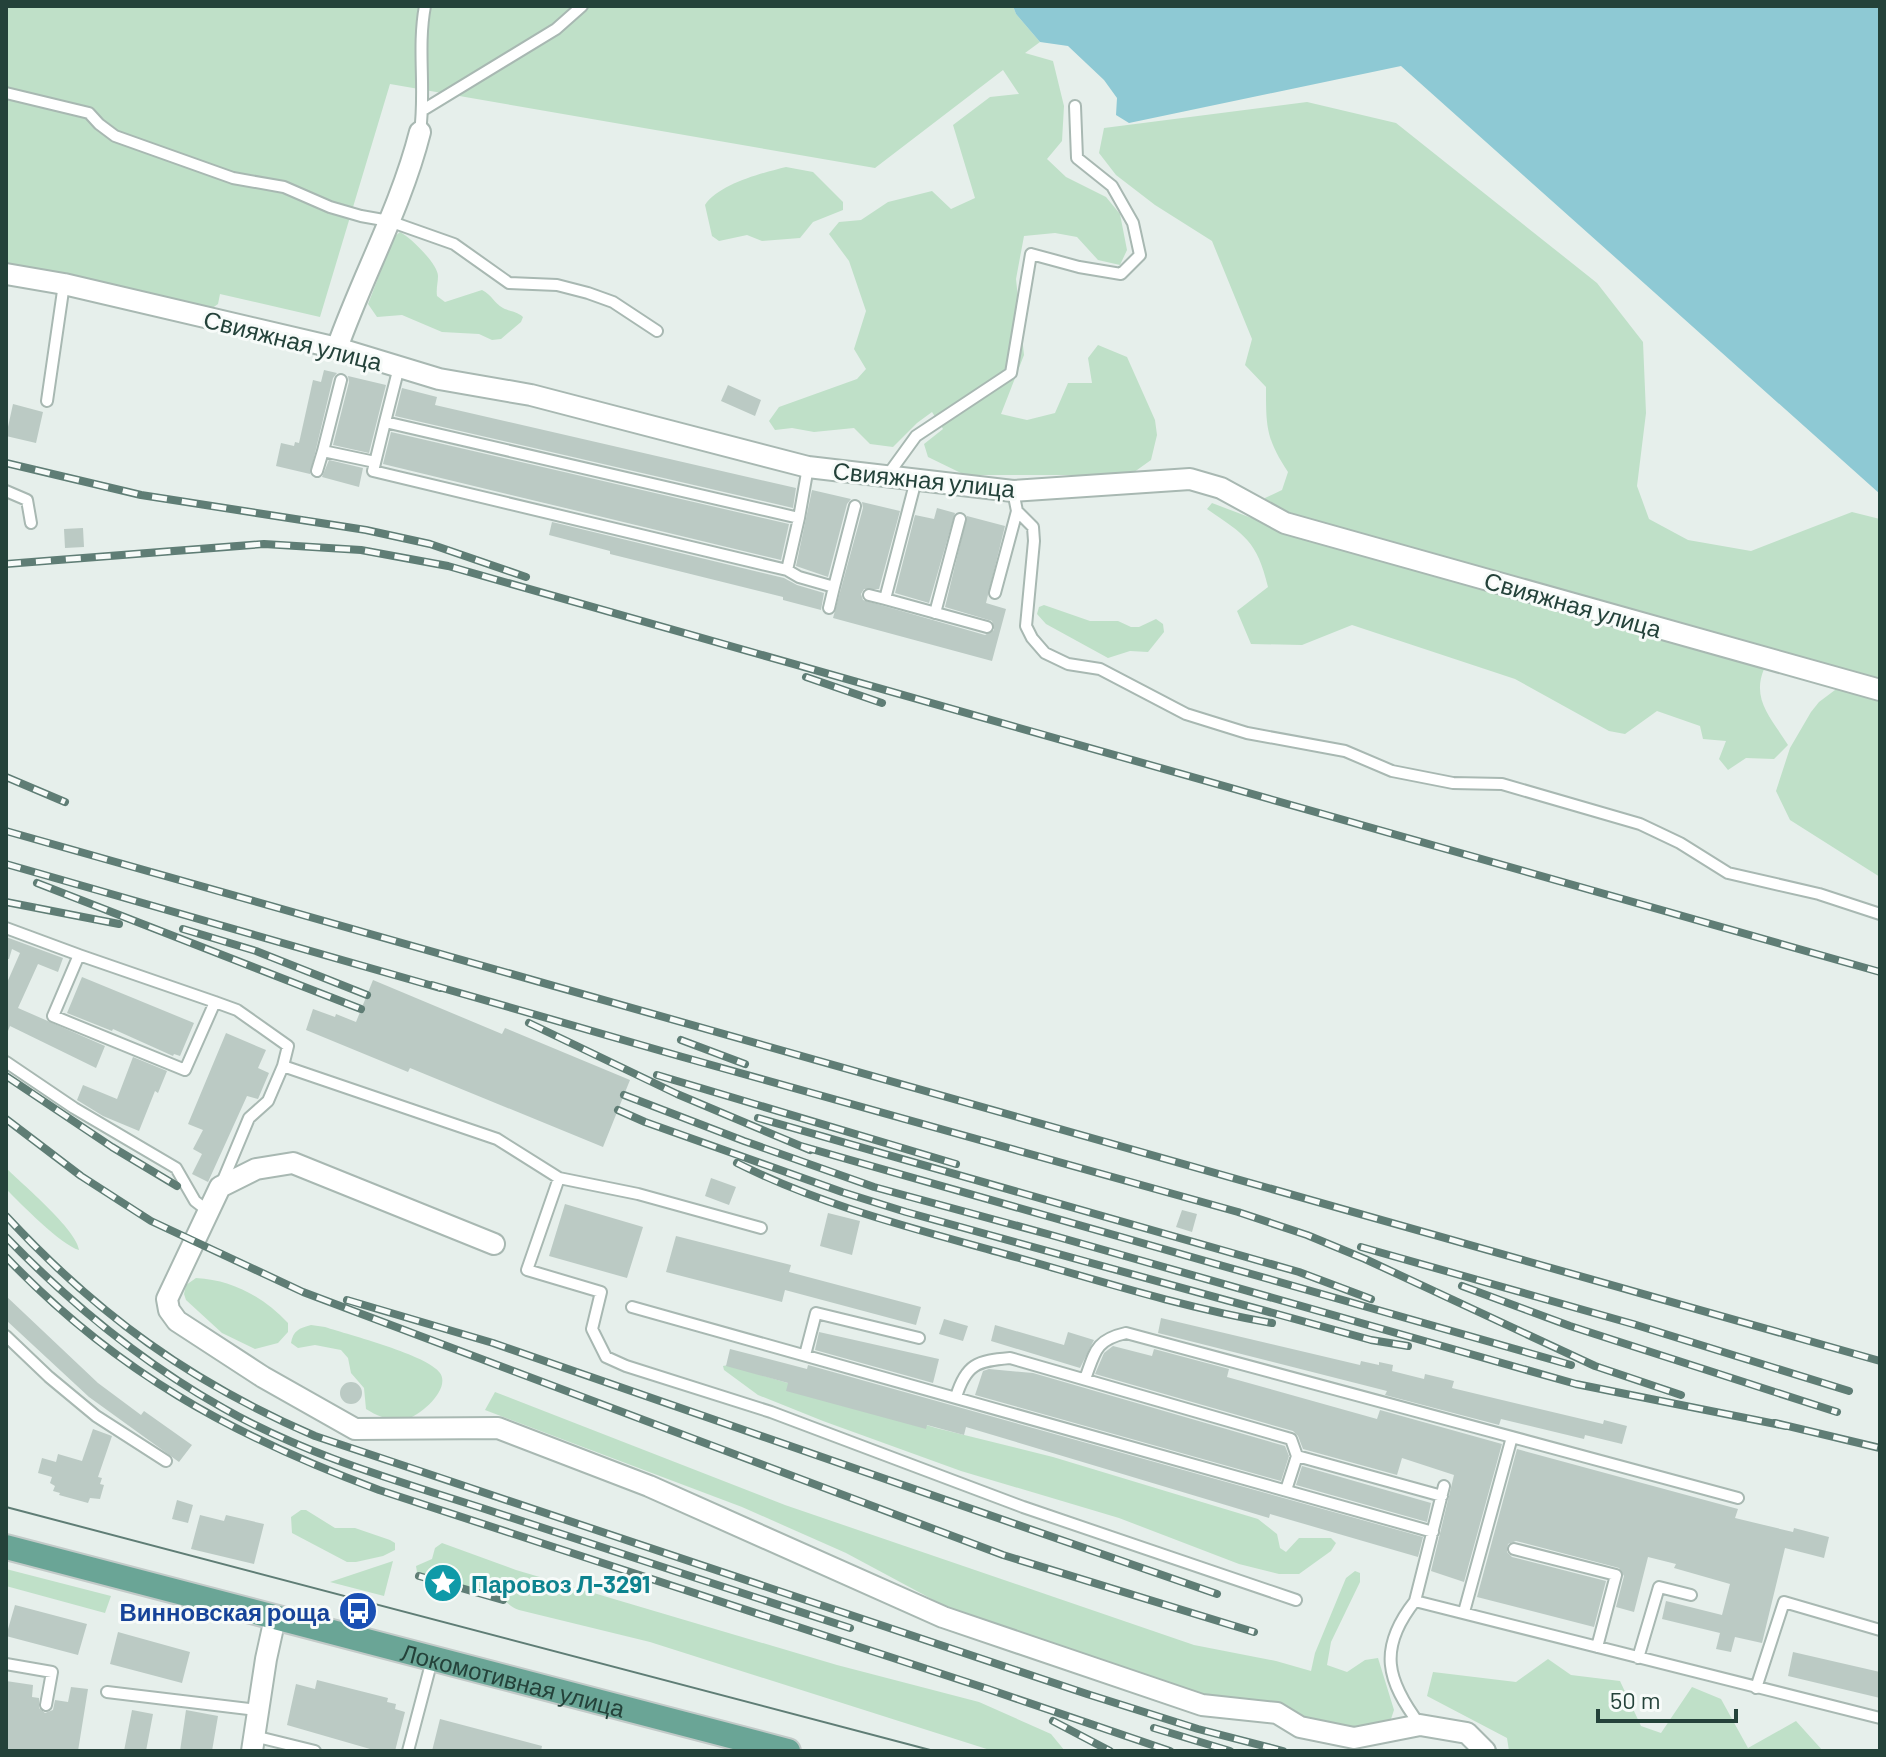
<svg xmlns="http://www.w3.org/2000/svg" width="1886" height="1757" font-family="Barlow,sans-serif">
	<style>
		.green { fill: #bfe0c8 }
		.water { fill: #8ec9d4 }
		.building { fill: #bbcac4 }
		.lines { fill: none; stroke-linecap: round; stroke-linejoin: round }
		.lane-casing { stroke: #a8b8b2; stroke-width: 14 }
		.street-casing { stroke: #a8b8b2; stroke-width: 24 }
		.primary-casing { stroke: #c2cac8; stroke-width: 28 }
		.lane { stroke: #fff; stroke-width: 10 }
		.street { stroke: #fff; stroke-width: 20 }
		.primary { stroke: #6aa596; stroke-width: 24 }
		.tram { stroke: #5f7d75; stroke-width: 2 }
		.rail-casing { stroke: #5f7d75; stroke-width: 8 }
		.rail { stroke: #f7fbf9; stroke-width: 5; stroke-dasharray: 15; stroke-linecap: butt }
		.labels { text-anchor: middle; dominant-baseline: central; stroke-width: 6; stroke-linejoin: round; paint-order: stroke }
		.street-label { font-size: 24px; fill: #24423a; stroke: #f7fbf9 }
		.culture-label { font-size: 24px; font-weight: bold; fill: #0d838f; stroke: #f7fbf9; text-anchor: start }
		.transit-label { font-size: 24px; font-weight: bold; fill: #164399; stroke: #f7fbf9; text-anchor: end }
	</style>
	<rect width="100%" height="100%" fill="#e6efeb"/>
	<path class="green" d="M6,6h1007l3,8 24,28 -15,11 28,8 11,45 -2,35 -15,18 19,18 40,20 14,17 7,36 -7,15 -22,-5 -21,-23 -22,-4 -31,3 -8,43 8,76 -23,59 26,6 28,-7 13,-30h24l-4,-25 10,-13 29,12 28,63 2,15 -6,25 -21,15h-165l-37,-18 -4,-13 19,-15 -11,-17 -15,11 -24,24 -23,-3 -16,-16 -40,4 -22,-4 -17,2 -6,-9 10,-14 78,-28 9,-10 -12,-20 12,-38 -17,-50 -20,-27 10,-12 22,-2 27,-18 44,-11 19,18 24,-11 -22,-73 37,-28 29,-3 -16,-24 -128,98 -485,-84 -70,233 -100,-23 -2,10 -7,5 -144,-36 -43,-3 -18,-4z
		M1307,102l89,21 201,160 46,59 3,71 -9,73 12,33 39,21 63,11 101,-39 28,7v163l-616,-172 1,-12 17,-8 6,-18c-22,-33 -22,-46 -22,-85l-21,-22 7,-26 -40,-98 -57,-36 -39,-30 -17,-22 5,-25z
		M786,167l27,5 30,30v8l-30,12 -13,16 -38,3 -15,-6 -28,6 -7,-5 -7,-31c14,-21 57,-32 81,-38z
		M400,232c10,5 38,32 38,44 0,7 -2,12 -1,20l8,6 37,-12c10,5 12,13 21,18 8,4 13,3 20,9l-2,5 -20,17 -9,1 -13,-6 -37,-2 -40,-17 -25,2 -9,-13 26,-67z
		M1212,503l63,24 481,135 8,7c-13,31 8,50 24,76l-14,14 -28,-1 -18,12 -9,-11 7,-18 -23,-2 -3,-13 -43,-15 -32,23 -16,-3 -94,-52 -163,-54 -50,20 -51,-1 -14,-33 31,-24c-11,-46 -23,-52 -61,-78z
		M1044,605l46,16h28l13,6h8l17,-8 7,5 1,8 -16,20 -18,-1 -22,7 -62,-34 -9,-10 2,-7z
		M1839,687l41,11v179l-90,-57 -14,-29 14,-43 21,-36 8,-10z
		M6,1168c16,16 71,62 73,82 -18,-5 -58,-46 -73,-61z
		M196,1278c37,2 67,19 92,45v9l-10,11 -23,6 -33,-16 -36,-33 -2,-6 2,-9z
		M311,1325l14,2c24,8 103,28 115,46 11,16 -19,42 -33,46 -16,3 -28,-2 -41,-10l-2,-21 -13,-15 -3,-15 -7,-8 -26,-5 -17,3 -7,-5c2,-12 8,-15 20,-18z
		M728,1365l208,63 117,29 205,62 19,15 3,14 6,4 13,-14h32l5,5 -5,8 -32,23h-20l-40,-10 -120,-46 -158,-47 -138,-50 -65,-26 -34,-25 -1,-4z
		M495,1392l290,113 409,140 82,16 35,10 4,-18 31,-75 9,-7 5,2v9l-29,60 -4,23 20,7 18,-12 13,-2 16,52 -3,9 -37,10 -47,-9 -39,-19 -70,-7 -244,-83 -108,-58 -104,-46 -257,-97z
		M301,1510h5l29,18h20l35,12 5,3v7l-12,6 -27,6h-9l-55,-29 -1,-16z
		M442,1543l74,27 321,95 142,37 72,32 14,17h-72l-343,-109 -131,-32c-12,-4 -16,-14 -27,-19 -22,-10 -56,6 -75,-19l-1,-6 16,-7 3,-11z
		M393,1561l-9,35 -54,-14z
		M6,1569l105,27 -6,17 -99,-27z
		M1548,1659l23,16 49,6 21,45 20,7 31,-46 29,12 27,49 48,-27 27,30h-314l-2,-13 -80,-42 6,-24 83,10z"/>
	<path class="water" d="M1013,6h867v488l-479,-428 -272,57 -13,-8 1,-17 -13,-18 -36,-34 -28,-4 -24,-28z"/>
	<path class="building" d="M324,370l13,3 -4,5 -23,96 -34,-8 5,-23 13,3 1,-4 4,1 14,-63 8,2z
		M348,376l38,9 -17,68 -36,-8 16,-63z
		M728,385l33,15 -6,16 -34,-15z
		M402,388l35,9 -2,8 361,83 -3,20 -398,-92z
		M13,404l30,8 -7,31 -30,-7z
		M391,432l398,92 -8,36 -398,-96z
		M329,460l34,8 -4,19 -37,-10z
		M812,490l39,9 -4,5 -19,73 -32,-11z
		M862,502l38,9 -21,78h-15l-3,5 2,6 122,35 9,-5 -2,-9 -47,-14 22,-91 38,10 -19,77 20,6 -14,52 -159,-43 30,-110z
		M937,508l18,5 -26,90 -34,-10 20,-78 19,4z
		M552,522l232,56 13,7 27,8 -3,17 -38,-10v-3l-173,-43v-3l-61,-16z
		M83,528l1,19 -19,1 -1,-19z
		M6,937l57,21 -5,14 -20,-8 -20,44 87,38 -9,22 -86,-42 -4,10v-51l14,-32 -8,-4 -3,10h-3z
		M82,977l112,46 -14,33 -6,-2 -1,2 -60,-27 -1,2 -45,-18z
		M373,980l129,54 3,-6 125,52 -27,67 -193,-79 -2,4 -102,-42 7,-21 22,8 1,-3 20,8z
		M226,1033l40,17 -8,18 11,5 -11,26 -11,-3 -39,86 -16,-8 10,-20 -9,-5 10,-19 -15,-6z
		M133,1057l34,14 -9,22 -3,-2 -16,40 -36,-15 -26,-16 6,-15 34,14z
		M711,1178l25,9 -7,18 -24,-9z
		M565,1204l78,23 -16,51 -78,-22z
		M1182,1210l15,4 -5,18 -16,-5z
		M828,1213l32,8 -8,34 -32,-9z
		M676,1236l115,29 -2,7 132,35 -5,18 -131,-35 -3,12 -116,-30z
		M6,1296l92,87 43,32 3,-4 48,34 -13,17 -90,-65 -83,-77z
		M1161,1318l199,47 1,-4 18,4v-3l14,3 -1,6 32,8 1,-5 29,7 -2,7 151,36 1,-4 23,6 -5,18 -37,-9 -1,4 -83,-20 -2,6 -114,-30 2,-4 -229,-58z
		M944,1319l24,7 -5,15 -24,-7z
		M995,1325l69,20 4,-13 26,8 -14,28 -89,-27z
		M819,1332l120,27 -6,24 -118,-33z
		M1113,1346l39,10 2,-7 75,20 -2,8 150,42 3,-9 122,34 -38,138 -33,-11 23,-96 -52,-17 -5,17 -94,-26 -5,-13 -5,-5 -198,-57 9,-21z
		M730,1349l77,20 1,-4 615,172 -5,20 -148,-43 -1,4 -303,-91 -2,8 -37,-10 -1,4 -140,-38 2,-8 -62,-17z
		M989,1369l44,4 252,73 4,10 -8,25 -306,-86 8,-24z
		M340 1393a11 11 0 1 1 22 0a11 11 0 1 1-22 0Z
		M93,1429l19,7 -14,41 4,1 -2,6 4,1 -4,14 -10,-1 -2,5 -29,-8 1,-2 -7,-2 2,-5 -5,-3 2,-6 -14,-4 4,-15 14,4 2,-8 24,7z
		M1517,1449l221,60 -3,9 58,14 1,-4 35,9 -5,21 -39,-10 -23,95 -27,-6 -4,15 -15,-3 4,-16 -58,-14 4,-18 56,14 8,-31 -56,-16 2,-4 -28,-7 -14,55 -18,-5 8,-31 -5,-8 -103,-27 -8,3 -1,8 5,5 94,24 -12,46 -117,-30z
		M1302,1466l129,37 -4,19 -131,-37z
		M177,1500l16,5 -5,18 -16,-4z
		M200,1515l24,6 2,-6 38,9 -10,40 -63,-15z
		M15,1605l72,19 -9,31 -72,-19z
		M118,1632l72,20 -8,31 -72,-19z
		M1793,1652l87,20v26l-92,-22z
		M317,1680l71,18 -1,4 9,2 -1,5 10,3 -10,39h-18l-90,-26 9,-41 19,5z
		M6,1681l27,4 -1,12 7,1v10l6,5 8,-3 2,-10 13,2 3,-15 17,2 -10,62h-72z
		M132,1710l21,4 -7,37h-22z
		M186,1710l32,6 -6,35h-32z
		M440,1719l102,27 -1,5h-109z"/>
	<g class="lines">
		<defs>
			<path id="lane" d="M6,93l83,20 10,11 16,12 118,42 51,9 46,20 31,9 28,5 65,23 55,39 48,2 31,8 25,9 44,29
				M423,110l133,-81 26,-23
				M420,132c6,-42 -3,-84 5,-126
				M399,367l-14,55 414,96 9,-51
				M341,380l-18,71 52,11
				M47,401l17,-117
				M385,422l-12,49 414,99 12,-52
				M317,471l6,-20
				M887,476l29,-40 95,-63 20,-119 48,13 42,7 19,-19 -7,-32 -21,-37 -35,-28 -2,-52
				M916,480l-31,119 102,28
				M6,491l21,9 4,23
				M1017,511l16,16 1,14 -8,85 6,12 13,15 23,11 32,5 86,45 61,19 98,18 47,20 61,12 49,1 138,40 40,19 48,30 91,21 61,20
				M787,570l12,7 35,10 21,-81
				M995,593l22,-82 -4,-20
				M869,595l16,4
				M829,608l5,-21
				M935,613l25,-94
				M6,928l73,27
				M215,1002l-30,68 -132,-54 26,-61 136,47 22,8 51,36 -5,20 -15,35 -19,17 -28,67
				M6,1062l68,46 102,60 19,33 13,10
				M283,1066l214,73 62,39 79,16 123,34
				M559,1178l-32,92 74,22 -9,37 14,28 20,9 145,46 252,95 273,93
				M632,1307l801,225
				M6,1336l43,41 47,39 70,45
				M805,1355l11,-42 103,25
				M1085,1379c10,-27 10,-39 41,-46l612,165
				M956,1397c10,-33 21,-36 54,-39l281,81 6,17 -11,34
				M1297,1456l145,40
				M1514,1549l102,26 -19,72
				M1415,1601l29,-115
				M1464,1612l48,-175
				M1638,1658l21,-71 32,8
				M6,1664l46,8 -6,33
				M1756,1688l28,-86 96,28
				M107,1692l150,18
				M1420,1725c-33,-44 -43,-76 -5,-124l465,117
				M254,1736l61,15
				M408,1751l24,-91"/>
			<path id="street" d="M6,274l58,10 273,64 102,31 92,16 277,72 205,24 177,-12 31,9 64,35 595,167
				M337,348c26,-73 64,-141 83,-216
				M494,1244l-201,-81 -37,6 -36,18 -53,112 2,11 8,11 86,56 92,52 143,-1 151,58 294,131 259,88 75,8 23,14 54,11 66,-13 47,8 18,18
				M252,1751l14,-92 9,-41"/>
			<g id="primary">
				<path id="s1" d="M6,1547l782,204"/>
			</g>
		</defs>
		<use href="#lane" class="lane-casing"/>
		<use href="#street" class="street-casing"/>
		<use href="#primary" class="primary-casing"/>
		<use href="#lane" class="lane"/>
		<use href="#street" class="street"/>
		<use href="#primary" class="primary"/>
		<path class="tram" d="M6,1507l928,244"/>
		<defs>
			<path id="rail" d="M6,463l135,32 225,35 64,14 96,33
				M6,564l258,-20 97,6 87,16 1432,406
				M806,677l76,26
				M6,777l59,25
				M6,831l1874,530
				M6,864l434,124
				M37,883l324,126
				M6,902l113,22
				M183,929l73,22 111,44
				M432,985l247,71 559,156 69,23 58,24 230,107 86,29
				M529,1023l148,71 133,56
				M681,1040l64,24
				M657,1075l299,89
				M6,1076l106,71 65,39
				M624,1095l120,46 130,46 177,48 525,149 210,42
				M618,1110l27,12 197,70 64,20 465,128 37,6
				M758,1118l541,154 72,27
				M6,1119l75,57 70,45 152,71 700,263 251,77
				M801,1146l770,219
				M737,1163c89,45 187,68 282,95 84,24 167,50 253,65
				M6,1216c92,99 184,166 309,220l772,258 111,35 85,22
				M6,1237c65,67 135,125 217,171 82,47 175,73 265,102 120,39 241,79 362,118
				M1361,1247l272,77 216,67
				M6,1257c110,115 225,178 373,233l609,199 182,62
				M1462,1286l108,40 267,86
				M347,1300l146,43 724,251
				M1775,1423l105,25
				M419,1576l84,24
				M1053,1721l57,30
				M1154,1728l76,23"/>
		</defs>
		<use href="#rail" class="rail-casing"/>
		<use href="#rail" class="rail"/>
	</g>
	<defs>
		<symbol id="sight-disc" viewBox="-11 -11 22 22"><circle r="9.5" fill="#0f9aa8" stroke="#f7fbf9"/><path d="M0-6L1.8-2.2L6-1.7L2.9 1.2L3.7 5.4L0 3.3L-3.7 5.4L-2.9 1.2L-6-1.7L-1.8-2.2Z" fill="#fff"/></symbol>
		<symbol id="bus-disc" viewBox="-11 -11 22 22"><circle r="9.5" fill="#1a4fb4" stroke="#f7fbf9"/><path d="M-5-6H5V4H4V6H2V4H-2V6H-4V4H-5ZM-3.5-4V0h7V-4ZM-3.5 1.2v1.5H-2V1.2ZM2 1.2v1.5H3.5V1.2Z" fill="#fff"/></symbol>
	</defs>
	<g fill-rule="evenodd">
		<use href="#sight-disc" x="421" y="1561" width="44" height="44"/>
		<use href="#bus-disc" x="336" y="1589" width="44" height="44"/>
	</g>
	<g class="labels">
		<g class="street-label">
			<text transform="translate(293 340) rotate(14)">Свияжная улица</text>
			<text transform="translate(924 479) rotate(6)">Свияжная улица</text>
			<text transform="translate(1573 604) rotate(16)">Свияжная улица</text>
			<text stroke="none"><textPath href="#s1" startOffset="524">Локомотивная улица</textPath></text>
		</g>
		<g class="culture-label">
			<text x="471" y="1583">Паровоз Л-3291</text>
		</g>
		<g class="transit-label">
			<text x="330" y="1611">Винновская роща</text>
		</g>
	</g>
	<rect width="1886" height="1757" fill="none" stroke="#24423a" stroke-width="16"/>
	<path d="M1598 1709v12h138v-12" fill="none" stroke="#24423a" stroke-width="4"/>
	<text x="1610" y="1709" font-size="24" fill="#24423a" stroke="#f7fbf9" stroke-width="6" paint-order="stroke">50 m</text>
</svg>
